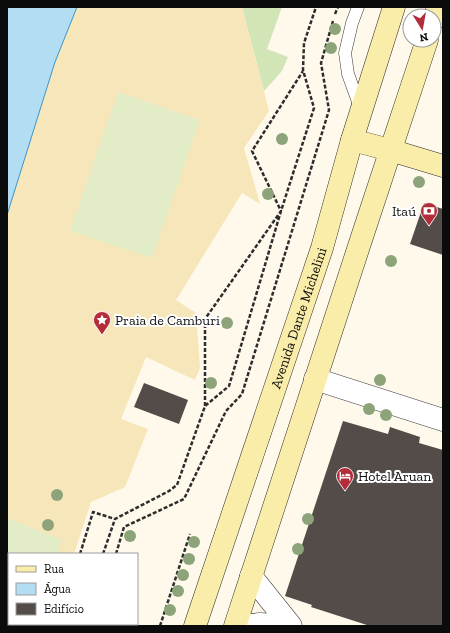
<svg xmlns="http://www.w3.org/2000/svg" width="450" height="633" font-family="'Zilla Slab',serif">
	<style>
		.green { fill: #d1e5b7 }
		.sand { fill: #f7e6b9 }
		.pitch { fill: #e2edc8 }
		.water { fill: #b2ddf2; stroke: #3d95c5 }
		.building { fill: #534c48 }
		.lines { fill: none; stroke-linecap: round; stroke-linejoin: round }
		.lane-casing { stroke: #3e3e3e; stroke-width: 13 }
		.street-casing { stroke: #3e3e3e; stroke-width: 23 }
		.secondary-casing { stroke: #2d2d2d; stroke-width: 23 }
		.path { stroke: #2d2d2d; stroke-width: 2.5; stroke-dasharray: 4 2; stroke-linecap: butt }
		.lane { stroke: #fff; stroke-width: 12 }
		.street { stroke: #fff; stroke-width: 22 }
		.secondary { stroke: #faeda9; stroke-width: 22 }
		.tree { fill: #8da47b }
		.labels { text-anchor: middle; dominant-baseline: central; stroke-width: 4; stroke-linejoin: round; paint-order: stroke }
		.poi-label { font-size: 14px; fill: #0b0b0b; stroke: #fff; text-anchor: start }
		.street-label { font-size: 14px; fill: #0b0b0b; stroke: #fff }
	</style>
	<rect width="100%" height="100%" fill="#fef9ea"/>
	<path class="green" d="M242,7h40l-15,42 21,8 -6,14 -18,20z"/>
	<path class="sand" d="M77,7h165l27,104 -25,37 16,56 -18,-11 -66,107 20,13 4,55 -5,12 -49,-23 -25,62 27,10 -23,58 -34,15 -17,52h-65v70h43l-1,2h-44v-411l48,-153z"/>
	<path class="pitch" d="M118,92l82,28 -48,138 -82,-27z
		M7,518l55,22 -5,14h-48v40l-2,-1z"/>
	<path class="water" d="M7,7h70l-22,55 -48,153z"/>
	<path class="building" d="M424,203l19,6v46l-33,-11z
		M144,383l44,17 -9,24 -45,-17z
		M343,421l45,13 2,-7 30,10 -1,6 24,7v176h-73l-59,-19 1,-2 -27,-9z"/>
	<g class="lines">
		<defs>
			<path id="lane" d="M358,7l-6,16 -7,30 3,21 13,36"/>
			<path id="street" d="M315,379l128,41
				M251,576l40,50
				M242,626l18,-2 30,2"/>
			<g id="secondary">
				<path d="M434,19l4,-12"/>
				<path d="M352,140l38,10 53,16"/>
				<path id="s1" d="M195,626l127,-378 30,-108 42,-133"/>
				<path d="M235,626c64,-195 127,-391 192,-586"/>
			</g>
		</defs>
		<use href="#lane" class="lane-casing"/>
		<use href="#street" class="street-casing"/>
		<use href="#secondary" class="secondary-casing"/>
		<path class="path" d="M335,14l3,-7
			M205,406v-87l76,-108 -29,-60 51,-80
			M80,554l13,-42 22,7
			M103,554l12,-35 54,-28 8,-6 28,-79 24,-20 52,-175 33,-103 -11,-38 1,-27 12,-36
			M116,554l8,-27 60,-28 42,-88 16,-17 87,-284 -8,-47 12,-42
			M56,626l1,-2
			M80,626v-2
			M93,626l1,-2
			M160,626l30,-92"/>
		<use href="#lane" class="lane"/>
		<use href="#street" class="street"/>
		<use href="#secondary" class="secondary"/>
	</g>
	<g class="tree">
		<circle cx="335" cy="29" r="6"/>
		<circle cx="331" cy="48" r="6"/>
		<circle cx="282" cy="139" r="6"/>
		<circle cx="419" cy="182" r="6"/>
		<circle cx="268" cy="194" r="6"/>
		<circle cx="391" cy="261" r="6"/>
		<circle cx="227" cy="323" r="6"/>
		<circle cx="380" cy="380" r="6"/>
		<circle cx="211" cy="383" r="6"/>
		<circle cx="369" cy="409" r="6"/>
		<circle cx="386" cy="415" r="6"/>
		<circle cx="57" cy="495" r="6"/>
		<circle cx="308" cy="519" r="6"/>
		<circle cx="48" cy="525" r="6"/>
		<circle cx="130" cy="536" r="6"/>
		<circle cx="194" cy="542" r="6"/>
		<circle cx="298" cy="549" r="6"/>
		<circle cx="189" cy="559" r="6"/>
		<circle cx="183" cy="575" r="6"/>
		<circle cx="178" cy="591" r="6"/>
		<circle cx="170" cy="610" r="6"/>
	</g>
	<defs>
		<symbol id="bank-pin" viewBox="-11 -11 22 30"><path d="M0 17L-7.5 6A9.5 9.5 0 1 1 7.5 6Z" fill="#b22c39" stroke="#fff"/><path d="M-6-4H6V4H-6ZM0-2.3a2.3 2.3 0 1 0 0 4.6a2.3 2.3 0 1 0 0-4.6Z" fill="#fff"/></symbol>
		<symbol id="sight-pin" viewBox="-11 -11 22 30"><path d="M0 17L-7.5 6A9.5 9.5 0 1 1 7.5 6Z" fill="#b22c39" stroke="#fff"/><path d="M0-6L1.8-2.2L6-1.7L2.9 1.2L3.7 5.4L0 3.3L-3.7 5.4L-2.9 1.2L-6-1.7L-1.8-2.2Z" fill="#fff"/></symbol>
		<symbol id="hotel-pin" viewBox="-11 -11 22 30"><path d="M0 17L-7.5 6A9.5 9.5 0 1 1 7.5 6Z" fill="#b22c39" stroke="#fff"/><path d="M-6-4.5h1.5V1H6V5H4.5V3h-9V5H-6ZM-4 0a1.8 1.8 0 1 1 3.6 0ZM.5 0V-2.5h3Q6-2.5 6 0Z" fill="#fff"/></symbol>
	</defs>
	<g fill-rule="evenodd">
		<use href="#bank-pin" x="419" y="201" width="20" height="27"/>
		<use href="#sight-pin" x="92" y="310" width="20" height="27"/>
		<use href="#hotel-pin" x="335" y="466" width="20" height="27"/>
	</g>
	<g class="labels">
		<g class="poi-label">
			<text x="416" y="211" text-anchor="end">Itaú</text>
			<text x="115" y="320">Praia de Camburi</text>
			<text x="358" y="476">Hotel Aruan</text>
		</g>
		<g class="street-label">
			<text stroke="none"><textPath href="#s1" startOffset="325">Avenida Dante Michelini</textPath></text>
		</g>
	</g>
	<rect width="450" height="633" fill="none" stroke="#0b0b0b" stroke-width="16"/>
	<rect x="8" y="553" width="130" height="72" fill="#ffffff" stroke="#9d9d9d"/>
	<rect x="16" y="566" width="20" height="6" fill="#faeda9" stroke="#9d9d9d"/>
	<text x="44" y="573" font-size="12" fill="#0b0b0b">Rua</text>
	<rect x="16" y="583" width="20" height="12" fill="#b2ddf2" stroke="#9d9d9d"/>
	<text x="44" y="593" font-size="12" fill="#0b0b0b">Água</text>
	<rect x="16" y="603" width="20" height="12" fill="#534c48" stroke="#9d9d9d"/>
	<text x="44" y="613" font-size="12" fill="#0b0b0b">Edifício</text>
	<g transform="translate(422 28) rotate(169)"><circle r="19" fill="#ffffff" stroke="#9d9d9d"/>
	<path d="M0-3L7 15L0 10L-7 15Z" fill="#b22c39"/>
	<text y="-6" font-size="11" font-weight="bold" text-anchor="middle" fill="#0b0b0b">N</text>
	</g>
</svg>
